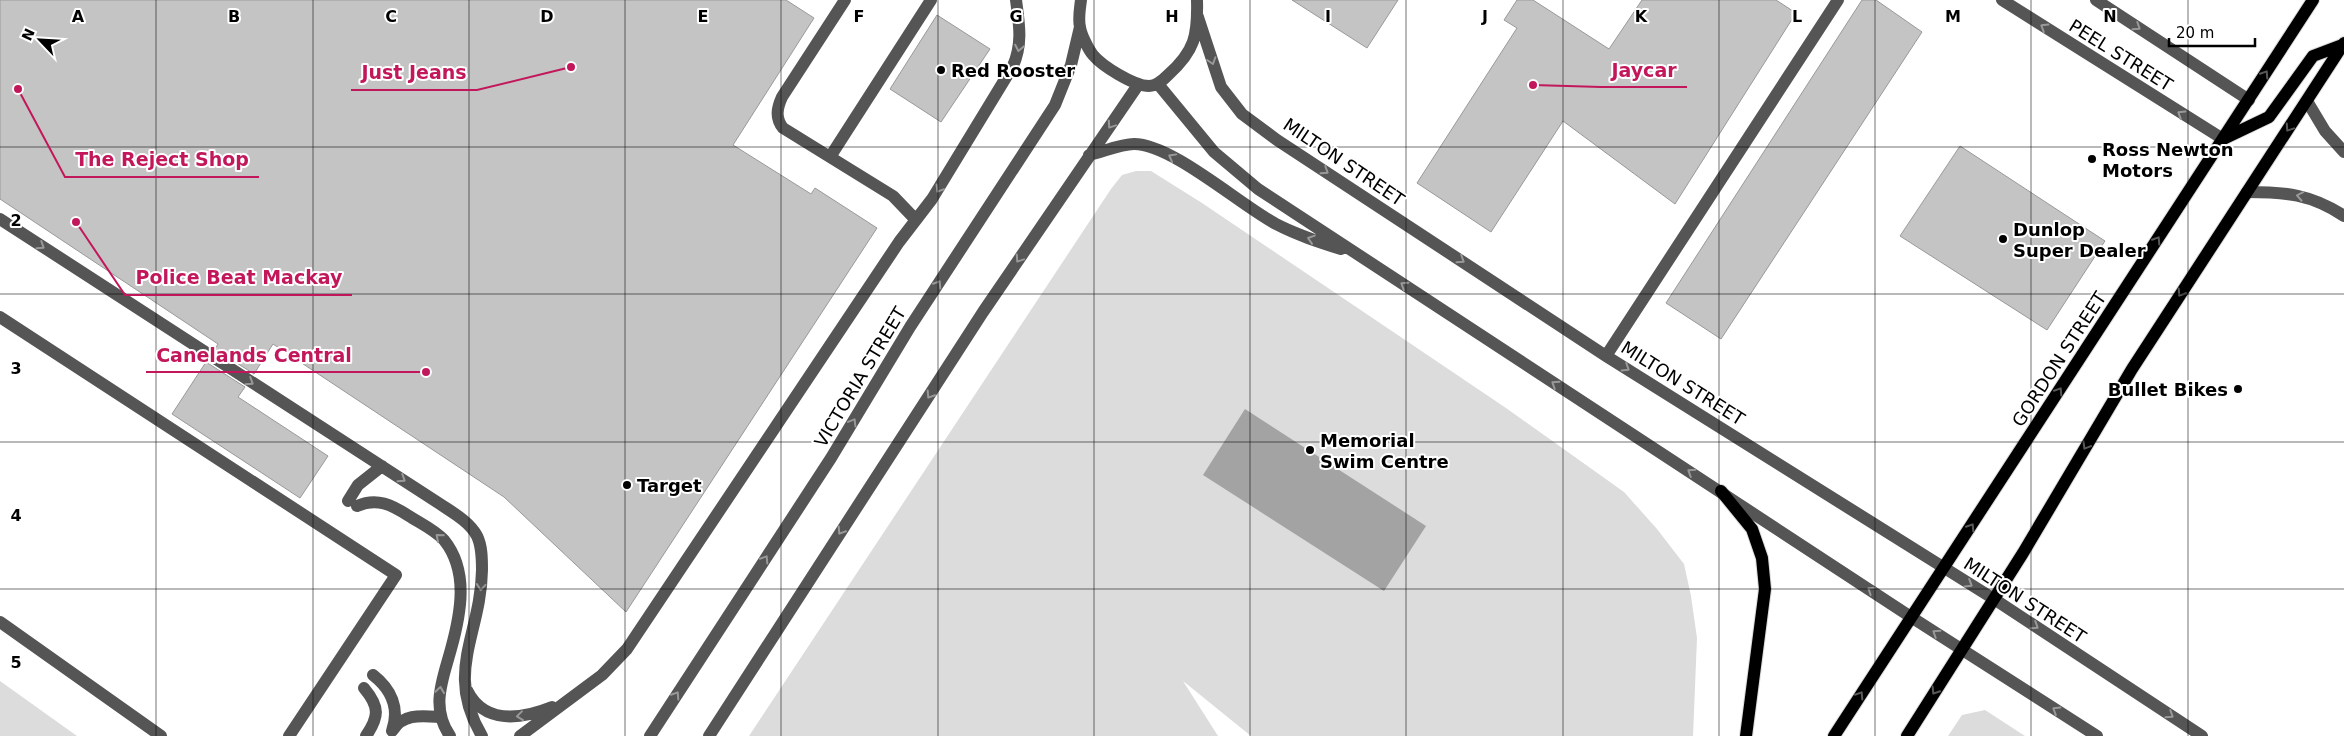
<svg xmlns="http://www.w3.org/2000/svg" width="2344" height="736" font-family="'DejaVu Sans',sans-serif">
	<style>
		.green { fill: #dcdcdc }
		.water { fill: #a3a3a3 }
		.building { fill: #c4c4c4; stroke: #999 }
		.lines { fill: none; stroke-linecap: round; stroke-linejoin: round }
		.major-casing { stroke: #dbdbdb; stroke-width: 14 }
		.minor { stroke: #555; stroke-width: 12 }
		.major { stroke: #000; stroke-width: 12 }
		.oneway { stroke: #999 }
		.oneway2 { stroke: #595959 }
		.grid { fill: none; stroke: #000; stroke-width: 1; stroke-opacity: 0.55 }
		.poi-dot { fill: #000; stroke: #fff; stroke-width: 2 }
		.labels { text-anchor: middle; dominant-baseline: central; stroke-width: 4; stroke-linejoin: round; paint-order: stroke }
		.street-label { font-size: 18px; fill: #000; stroke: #fff }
		.poi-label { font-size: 18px; font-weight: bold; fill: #000; stroke: #fff; text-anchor: start }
		.grid-label { font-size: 16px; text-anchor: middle; font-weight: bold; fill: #000; stroke: #fff; stroke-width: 4; stroke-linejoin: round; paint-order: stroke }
		.leader { fill: none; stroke: #c2185b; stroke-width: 2 }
		.callout-dot { fill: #c2185b; stroke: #fff; stroke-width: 2 }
		.callout-label { font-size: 19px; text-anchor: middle; font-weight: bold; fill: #c2185b; stroke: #fff; stroke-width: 4; stroke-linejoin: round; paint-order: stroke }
	</style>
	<rect width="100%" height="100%" fill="#fff"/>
	<path class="green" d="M1136,171h15l51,32 304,205 118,84 33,37 27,35 7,32 6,42 -4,98h-442l-68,-55 35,55h-469l362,-547 11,-14z
		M0,681l77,55h-77z
		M1985,710l40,26h-77l14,-21z"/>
	<path class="water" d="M1245,409l181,117 -42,65 -181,-116z"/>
	<path class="building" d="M0,0h786l28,18 -81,127 78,49 4,-6 62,40 -251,384 -122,-115 -231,-153 -19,30 -39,-25 3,-5 -218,-145z
		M1292,0h106l-31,48z
		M1517,0h16l76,49 33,-49h134l20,13 -121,191 -112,-83 -72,111 -74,-49 100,-155 -13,-8z
		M1862,0h14l46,32 -201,307 -55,-36z
		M937,15l53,34 -49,73 -51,-33z
		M1960,146l145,95 -58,89 -147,-94z
		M206,362l39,25 -7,10 90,59 -28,42 -128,-84z"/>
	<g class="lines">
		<defs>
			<path id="major" d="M2223,139l46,-22 44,-61 29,-11
				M1721,491l31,38 10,29 3,31 -19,147
				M1834,736l479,-736
				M1907,736l116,-183 109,-184 212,-326"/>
		</defs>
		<use href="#major" class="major-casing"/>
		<path class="minor" d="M845,0l-63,97c-5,11 -7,21 1,31l110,68 23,24
			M1081,0c-1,8 -3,19 -1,27 1,7 8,22 13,28 9,11 41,31 56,31 8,0 14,-6 19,-11 27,-24 30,-40 29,-75
			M2002,0l221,139
			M2096,0l153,100
			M1197,14l24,73 21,27 35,26 329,216 388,243 208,137
			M1158,84l56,68 44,37 653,428 186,119
			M2307,101l18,30 19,21
			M1089,155c14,-3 31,-11 45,-11 38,0 106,61 142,80 21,11 43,18 65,25
			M830,157l101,-157
			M2247,192c38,0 64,2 97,24
			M0,219l440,285c12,8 30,18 37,32 5,10 5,23 5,34 -1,65 -38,102 0,166
			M0,317l396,258 -107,161
			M1606,356l232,-356
			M348,501l10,-16 24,-19
			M357,506c20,-9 35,-1 52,10 11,7 26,14 35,24 25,31 17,73 7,109 -8,30 -21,58 -1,87
			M0,622l161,114
			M373,675c18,14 27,33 19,56
			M364,688c16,19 15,29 2,48
			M467,690c17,35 55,29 85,17
			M393,730c10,-17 30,-14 47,-13
			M520,736l82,-61 25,-26 272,-407 33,-43 81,-133c10,-23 6,-43 3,-66
			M650,736l181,-278 79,-131 145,-222 16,-40 9,-38
			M709,736l274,-424 155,-227"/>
		<use href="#major" class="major"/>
	</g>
	<defs><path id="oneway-chevron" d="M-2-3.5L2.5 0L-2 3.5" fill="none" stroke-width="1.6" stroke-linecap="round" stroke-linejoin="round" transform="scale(1.25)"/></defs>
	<g class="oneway">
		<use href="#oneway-chevron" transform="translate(2044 27) rotate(-148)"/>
		<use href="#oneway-chevron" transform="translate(2137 27) rotate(33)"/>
		<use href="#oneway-chevron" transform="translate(1019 48) rotate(101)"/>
		<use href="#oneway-chevron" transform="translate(1212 61) rotate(72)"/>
		<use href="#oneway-chevron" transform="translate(2181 114) rotate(-148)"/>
		<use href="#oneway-chevron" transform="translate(1111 125) rotate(124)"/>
		<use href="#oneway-chevron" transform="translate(1172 157) rotate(-151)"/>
		<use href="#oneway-chevron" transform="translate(1325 171) rotate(33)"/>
		<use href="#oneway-chevron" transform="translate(939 189) rotate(122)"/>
		<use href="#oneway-chevron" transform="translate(2300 196) rotate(-169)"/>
		<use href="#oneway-chevron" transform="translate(1311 239) rotate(-162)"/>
		<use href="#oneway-chevron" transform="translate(41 246) rotate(33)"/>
		<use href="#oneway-chevron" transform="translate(1019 259) rotate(124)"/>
		<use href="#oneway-chevron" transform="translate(1461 260) rotate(33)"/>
		<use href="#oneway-chevron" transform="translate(938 284) rotate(-57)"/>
		<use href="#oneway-chevron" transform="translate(1404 285) rotate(-147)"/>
		<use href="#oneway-chevron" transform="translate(1626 368) rotate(32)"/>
		<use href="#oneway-chevron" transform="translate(250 382) rotate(33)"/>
		<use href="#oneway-chevron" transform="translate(1555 384) rotate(-147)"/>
		<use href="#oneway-chevron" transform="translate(930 395) rotate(123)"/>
		<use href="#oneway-chevron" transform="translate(853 422) rotate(-59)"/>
		<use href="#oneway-chevron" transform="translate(1691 472) rotate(-147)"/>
		<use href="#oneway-chevron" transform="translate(402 479) rotate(33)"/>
		<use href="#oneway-chevron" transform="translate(841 531) rotate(123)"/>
		<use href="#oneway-chevron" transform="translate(439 537) rotate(-139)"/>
		<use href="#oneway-chevron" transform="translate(765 559) rotate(-57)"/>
		<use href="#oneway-chevron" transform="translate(1969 584) rotate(32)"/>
		<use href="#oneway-chevron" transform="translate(481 587) rotate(95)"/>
		<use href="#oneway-chevron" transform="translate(1871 590) rotate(-146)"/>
		<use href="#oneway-chevron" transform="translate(2035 626) rotate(33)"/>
		<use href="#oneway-chevron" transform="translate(1936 633) rotate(-147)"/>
		<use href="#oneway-chevron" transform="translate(440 690) rotate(-82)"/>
		<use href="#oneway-chevron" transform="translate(676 695) rotate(-57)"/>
		<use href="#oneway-chevron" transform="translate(2056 710) rotate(-148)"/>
		<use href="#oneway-chevron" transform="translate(2170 715) rotate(33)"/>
		<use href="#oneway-chevron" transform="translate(520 716) rotate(173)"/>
	</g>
	<g class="oneway2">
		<use href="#oneway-chevron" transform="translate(2265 74) rotate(-57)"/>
		<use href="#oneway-chevron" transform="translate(2289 128) rotate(124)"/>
		<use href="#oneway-chevron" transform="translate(2157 240) rotate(-57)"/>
		<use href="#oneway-chevron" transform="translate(2181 293) rotate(123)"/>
		<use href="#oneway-chevron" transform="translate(2059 391) rotate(-57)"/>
		<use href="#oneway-chevron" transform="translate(2086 446) rotate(121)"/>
		<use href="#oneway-chevron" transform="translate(1971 527) rotate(-57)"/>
		<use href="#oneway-chevron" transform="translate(1935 691) rotate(122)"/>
		<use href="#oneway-chevron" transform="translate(1860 695) rotate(-57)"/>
	</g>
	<path class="grid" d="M156,0v736M313,0v736M469,0v736M625,0v736M781,0v736M938,0v736M1094,0v736M1250,0v736M1406,0v736M1563,0v736M1719,0v736M1875,0v736M2031,0v736M2188,0v736M0,147h2344M0,294h2344M0,442h2344M0,589h2344"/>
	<g class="poi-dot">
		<circle cx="941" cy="70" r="5"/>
		<circle cx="2092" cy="159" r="5"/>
		<circle cx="2003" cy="239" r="5"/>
		<circle cx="2238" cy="389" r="5"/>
		<circle cx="1310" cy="450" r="5"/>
		<circle cx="627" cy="485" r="5"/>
	</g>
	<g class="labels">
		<g class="street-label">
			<text transform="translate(2121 55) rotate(32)">PEEL STREET</text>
			<text transform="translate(1344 162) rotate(34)">MILTON STREET</text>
			<text transform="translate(2059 359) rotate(-57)">GORDON STREET</text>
			<text transform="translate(860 377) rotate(-59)">VICTORIA STREET</text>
			<text transform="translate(1683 383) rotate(32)">MILTON STREET</text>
			<text transform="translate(2025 600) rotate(33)">MILTON STREET</text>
		</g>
		<g class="poi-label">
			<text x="951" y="70">Red Rooster</text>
			<text x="2102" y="149">Ross Newton<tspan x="2102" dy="21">Motors</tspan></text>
			<text x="2013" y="229">Dunlop<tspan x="2013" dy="21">Super Dealer</tspan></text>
			<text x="2228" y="389" text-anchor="end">Bullet Bikes</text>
			<text x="1320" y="440">Memorial<tspan x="1320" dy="21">Swim Centre</tspan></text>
			<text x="637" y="485">Target</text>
		</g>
	</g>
	<g class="grid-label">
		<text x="78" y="22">A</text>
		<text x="234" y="22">B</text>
		<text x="391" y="22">C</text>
		<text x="547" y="22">D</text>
		<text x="703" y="22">E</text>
		<text x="859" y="22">F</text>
		<text x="1016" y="22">G</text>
		<text x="1172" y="22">H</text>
		<text x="1328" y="22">I</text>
		<text x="1485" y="22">J</text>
		<text x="1641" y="22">K</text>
		<text x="1797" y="22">L</text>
		<text x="1953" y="22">M</text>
		<text x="2110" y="22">N</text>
		<text x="16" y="226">2</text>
		<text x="16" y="374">3</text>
		<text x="16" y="521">4</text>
		<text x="16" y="668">5</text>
	</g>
	<path class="leader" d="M1533 85L1601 87H1687M571 67L477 90H351M18 89L65 177H259M76 222L125 295H352M426 372L362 372H146"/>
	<g class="callout-dot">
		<circle cx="1533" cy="85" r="5"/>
		<circle cx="571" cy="67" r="5"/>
		<circle cx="18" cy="89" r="5"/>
		<circle cx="76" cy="222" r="5"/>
		<circle cx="426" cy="372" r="5"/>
	</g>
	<g class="callout-label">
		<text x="1644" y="77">Jaycar</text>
		<text x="414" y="79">Just Jeans</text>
		<text x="162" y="166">The Reject Shop</text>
		<text x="239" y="284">Police Beat Mackay</text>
		<text x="254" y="362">Canelands Central</text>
	</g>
	<g transform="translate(40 40) rotate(295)" stroke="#ffffff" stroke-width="4" paint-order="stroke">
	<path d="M0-4L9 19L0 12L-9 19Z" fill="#000000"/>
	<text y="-8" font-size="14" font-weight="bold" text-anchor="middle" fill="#000000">N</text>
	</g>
	<path d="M2169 38v8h86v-8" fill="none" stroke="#000000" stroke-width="2.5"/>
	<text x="2176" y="38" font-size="15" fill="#000000" stroke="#ffffff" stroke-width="4" paint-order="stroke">20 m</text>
</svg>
